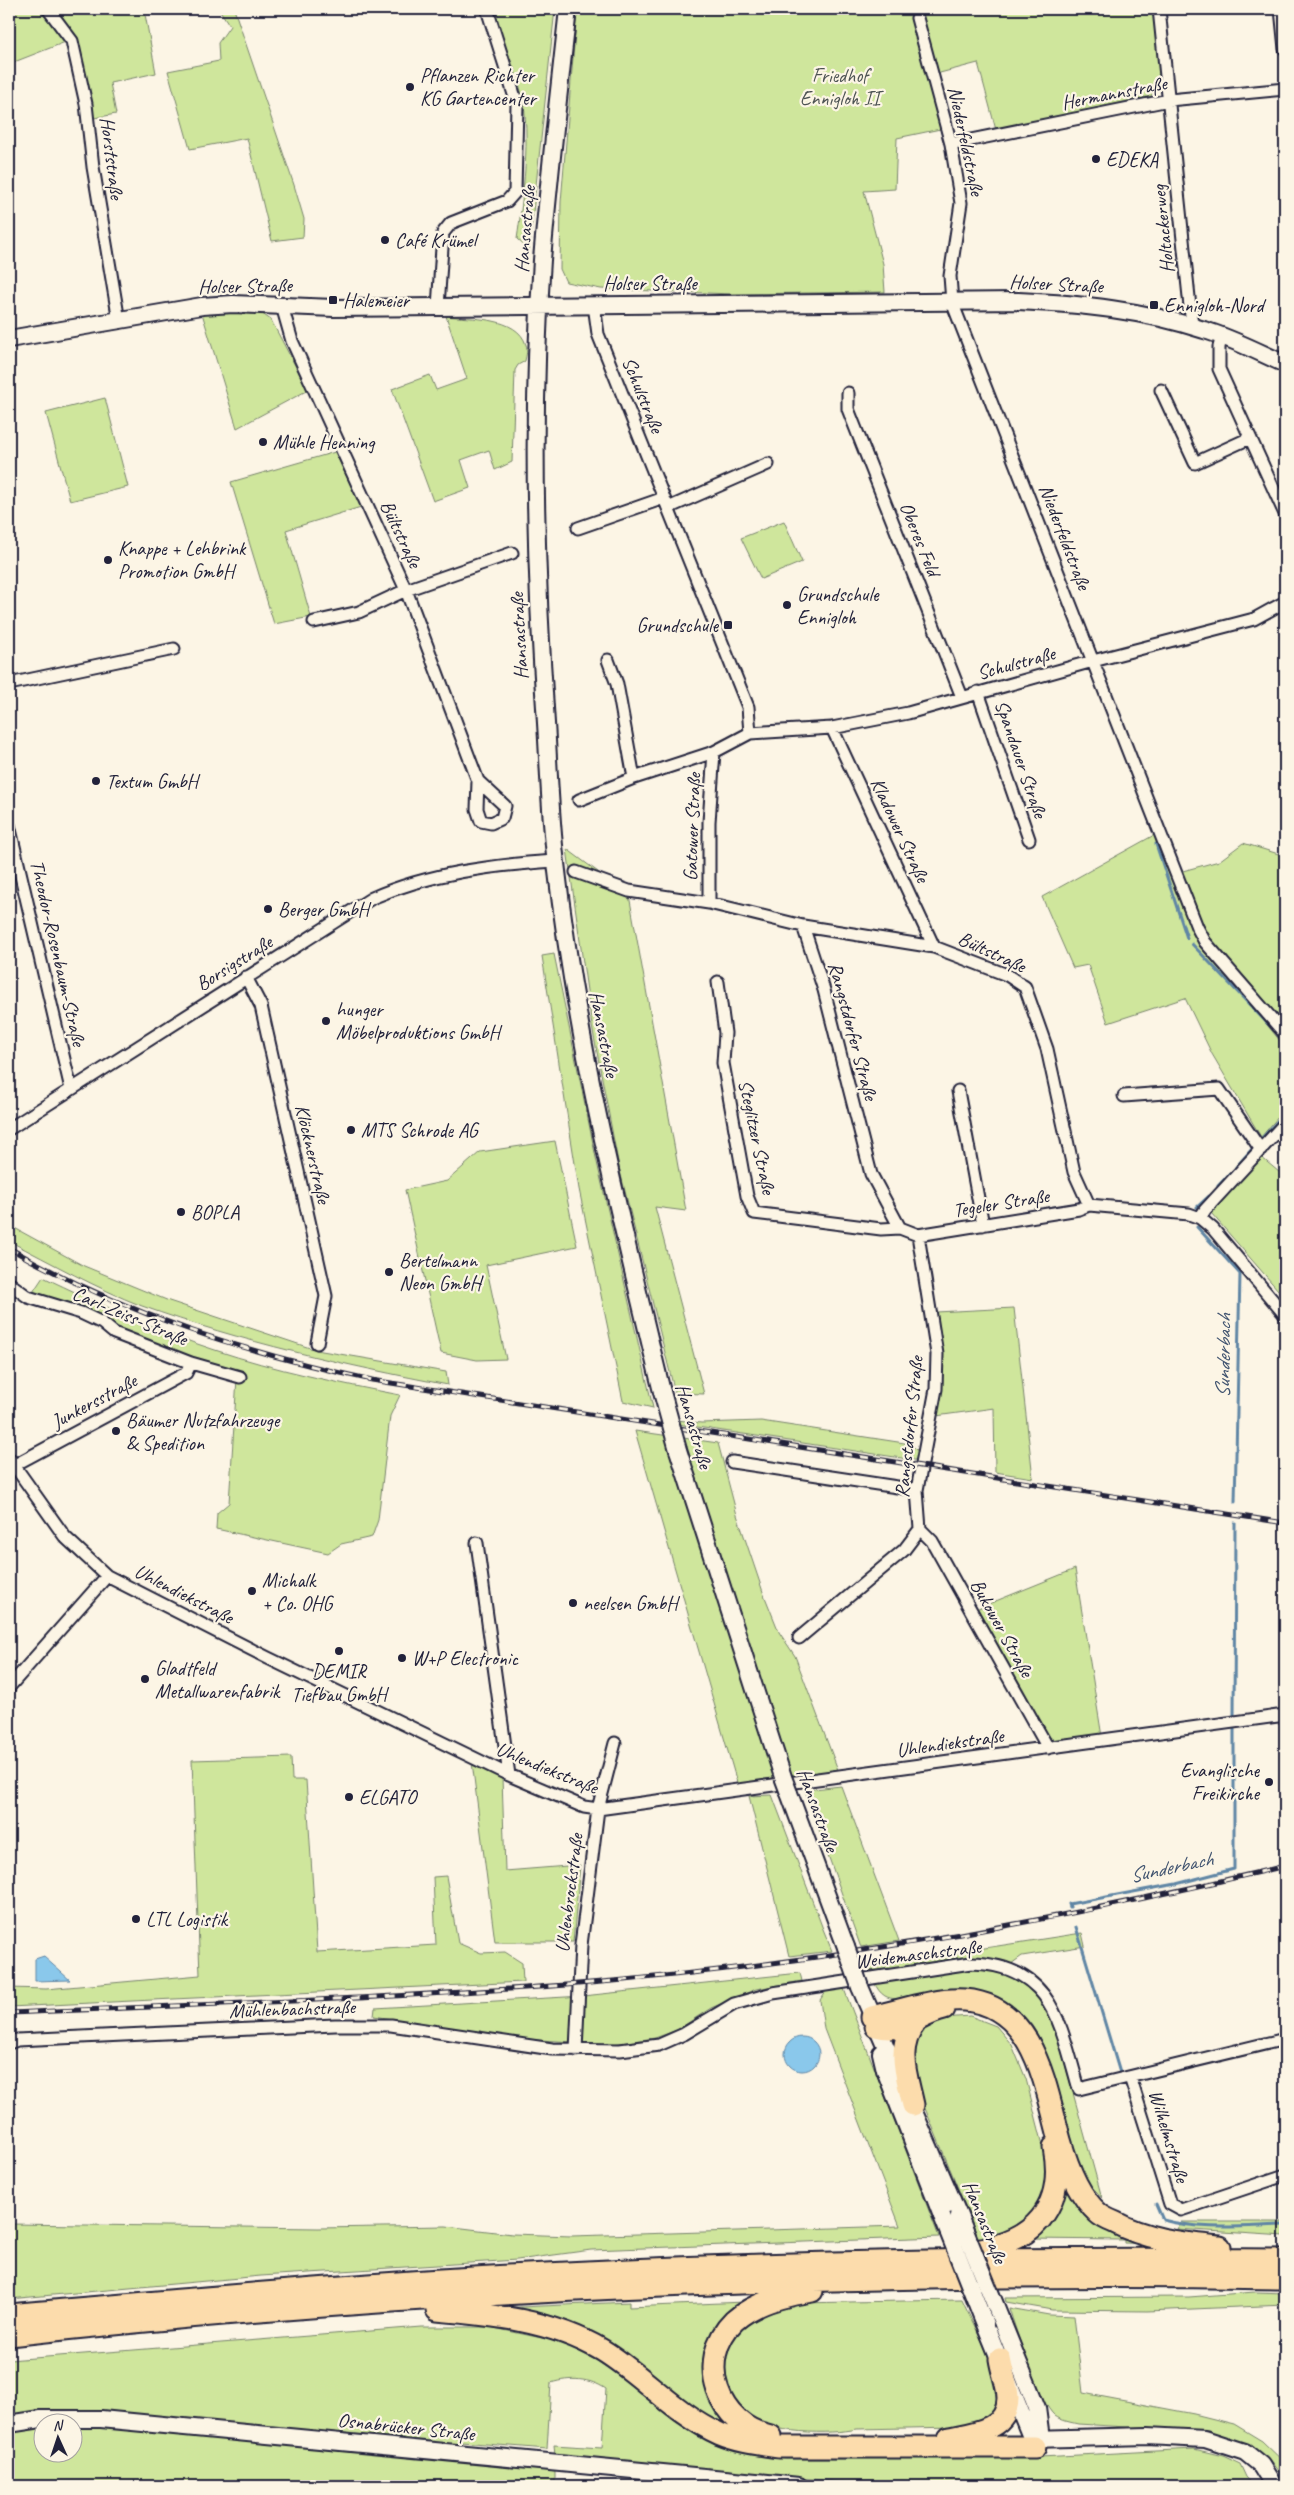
<svg xmlns="http://www.w3.org/2000/svg" width="1294" height="2495" font-family="Caveat,sans-serif">
	<style>
		.green { fill: #cfe69c; stroke: #78846c; fill-rule: evenodd }
		.water { fill: #8ac8eb; stroke: #6086a5 }
		.lines { fill: none; stroke-linecap: round; stroke-linejoin: round }
		.stream { stroke: #6086a5; stroke-width: 3 }
		.minor-casing { stroke: #22223b; stroke-width: 15 }
		.secondary-casing { stroke: #22223b; stroke-width: 20 }
		.motorway-casing { stroke: #22223b; stroke-width: 25 }
		.minor { stroke: #fcf5e5; stroke-width: 11 }
		.secondary { stroke: #fcf5e5; stroke-width: 16 }
		.motorway { stroke: #fcdcac; stroke-width: 21 }
		.rail-casing { stroke: #22223b; stroke-width: 5 }
		.rail { stroke: #fcf5e5; stroke-width: 3; stroke-dasharray: 9; stroke-linecap: butt }
		.secondary-bridge-casing { stroke: #22223b; stroke-width: 20; stroke-linecap: butt }
		.secondary-bridge { stroke: #fcf5e5; stroke-width: 16 }
		.poi-dot { fill: #22223b; stroke: #fcf5e5; stroke-width: 2 }
		.labels { text-anchor: middle; dominant-baseline: central; stroke-width: 4.5; stroke-linejoin: round; paint-order: stroke }
		.poi-label { font-size: 20px; fill: #22223b; stroke: #fcf5e5; text-anchor: start }
		.park-label { font-size: 20px; fill: #4d5353; stroke: #fcf5e5 }
		.street-label { font-size: 20px; fill: #22223b; stroke: #fcf5e5 }
		.water-label { font-size: 21px; font-style: italic; fill: #415470; stroke: #fcf5e5 }
	</style>
	<rect width="100%" height="100%" fill="#fcf5e5"/>
	<filter id="ink" filterUnits="userSpaceOnUse"><feTurbulence type="fractalNoise" baseFrequency=".02" numOctaves="2"/><feDisplacementMap in="SourceGraphic" scale="10" xChannelSelector="R" yChannelSelector="G"/><feConvolveMatrix kernelMatrix="1 2 1 2 8 2 1 2 1" color-interpolation-filters="sRGB"/></filter>
	<g filter="url(#ink)">
		<path class="green" d="M9,9h36l23,32 -59,23z
			M56,9h88l12,64 -46,10 6,31 -22,4 -16,-80z
			M219,9h15l60,176 10,34 -1,18 -31,4 -25,-103 -57,11 -22,-78 51,-10 -1,-18 12,-17z
			M490,9h65l-26,241 -12,-11c6,-39 14,-107 5,-144 -7,-29 -21,-58 -32,-86z
			M577,9h576c3,27 14,64 -2,87l-155,34 -18,-67 -42,11 14,53 -53,11 -2,51 -31,2 19,73 2,28 -152,2 -132,-5 -35,-7 -6,-13 1,-67z
			M201,310l60,3 10,7 37,70 -71,38z
			M446,316c24,3 72,0 80,29 2,4 0,11 -1,16l-7,4 -3,5 -3,92 -17,8 -6,-20 -28,10 9,28 -37,13 -41,-112 38,-14 6,15 31,-11z
			M105,398l23,89 -58,14 -24,-88z
			M335,452l26,55 -75,23 25,87 -37,7 -43,-142z
			M784,521l18,41 -41,17 -20,-41z
			M1156,834l49,114 80,99v62l-24,28 -49,-83 -27,-56 -77,25 -20,-58 -15,3 -31,-71z
			M1243,843l42,13v170l-69,-77 -16,-26 -21,-51 40,-11z
			M567,849l62,46 57,316 -31,-4 49,187 -29,-1 -56,-226 -27,-141z
			M554,954l42,204 57,250 -30,-7 -44,-212 -37,-233z
			M555,1141l22,105 -91,19 20,94 -29,1 -36,-7 -36,-163 42,-9 33,-29z
			M1261,1157l24,20v121l-74,-85z
			M9,1225l75,41 85,35 147,49 130,22 2,13c-104,-20 -206,-43 -306,-79 -46,-18 -90,-43 -133,-65z
			M43,1277c55,26 113,54 172,73 60,20 123,33 185,45l-10,21 -12,104 -6,17 -31,7 -13,9 -112,-24 1,-16 12,-10 8,-125 -206,-83z
			M1014,1308l19,170 -38,-6 -1,-64 -58,8c7,-36 6,-68 0,-104z
			M670,1419l31,4 60,-2 150,23 6,6 4,11 -250,-38z
			M635,1431l83,12 19,72 26,77 16,40 16,24 43,114 -72,9 -28,7z
			M1075,1569l27,168 -42,5 -11,-5 -73,-128z
			M291,1757l1,23h14l11,172 119,-7 -3,-68 13,-1 12,67 23,10 24,-1 17,11 1,19 -514,25v-19l37,1 154,-14 -8,-215z
			M472,1762l30,15 3,94 75,-6 -7,77h-78z
			M841,1786l58,155 -38,6 -1,-2 -55,-155z
			M772,1795l51,134 9,22 -43,5 -40,-160z
			M1082,1933l3,13 -63,10 -22,16c28,10 42,26 54,52l48,174c-4,-6 -11,-11 -15,-17 -23,-43 -30,-140 -67,-168 -28,-21 -56,-26 -90,-21 -13,3 -32,11 -45,4 -10,-6 -13,-20 -17,-30z
			M800,1973l2,8 -46,8 -45,19 -34,22 -22,8 -43,6 -92,-5 -146,-23 1,-8 208,-12z
			M844,1989l95,248 -348,13 -74,10 -256,16 -252,23v-75l309,4 128,-2 66,8 60,2 328,-10 -76,-197 -4,-29 6,-9z
			M970,2016l26,10 16,19 14,34 21,82 1,26 -8,23 -30,24 -31,5 -57,-138 -10,-39v-18l8,-14 24,-12z
			M1062,2170l11,19 82,55 -31,-1v-3l-96,-1z
			M1181,2222h104v14l-108,-7z
			M1255,2292l30,1v12l-138,6 -95,-1 -46,-8 -1,-4 184,-1z
			M962,2300c12,27 40,73 37,103 -1,4 -4,10 -7,14l-35,10 -100,2c-27,6 -87,5 -110,-13 -37,-29 -29,-87 15,-104 27,-11 58,-9 86,-10 38,-1 76,-1 114,-2z
			M629,2302v5l115,-5 -34,51 28,75 -17,1 -75,-52 -147,-69z
			M1009,2308l40,7 25,1 9,77 111,21 40,10 28,17 23,22v20c-13,-30 -47,-45 -78,-51l-129,-8c-8,-2 -16,-3 -23,-8 -16,-13 -39,-86 -46,-108z
			M421,2327h68l72,15 36,19 26,18 50,41 42,25 37,10 34,4 235,-1 173,-9 29,7 17,8 6,13 8,9h-372l-327,-32 -1,-9 48,3 4,-59c-16,-11 -36,-12 -55,-6l-4,66 -86,-7 -3,17 97,13v14h-546v-126zM42,2422h30v30h-30z"/>
		<path class="water" d="M44,1956v1l26,23 -35,1v-22z
			M785 2054a17 17 0 1 1 34 0a17 17 0 1 1-34 0Z"/>
		<g class="lines">
			<path class="stream" d="M1156,844l31,94
				M1192,944l93,98
				M1262,1138l23,-25
				M1236,1167l16,-18
				M1218,1186l11,-12
				M1197,1207l12,-11
				M1197,1227l43,47 -5,228
				M1234,1719l1,-196
				M1070,1907l-1,-3 107,-20 58,-15v-140
				M1076,1927l44,146
				M1156,2204l7,16c39,11 82,6 122,5"/>
			<defs>
				<path id="minor" d="M48,9l24,32 14,63 7,63 26,154
					M1159,9l33,317
					M1281,9l4,40
					M917,18l34,126 10,59 -11,73 2,26 245,625 8,15 80,92
					M951,144l218,-44 116,-11
					M594,305l4,29 150,373 2,26
					M282,306l10,35 114,249 72,191 27,25 -3,12 -11,5 -10,-2 -4,-12 1,-28
					M438,307l5,-74 8,-10 56,-22 8,-9 2,-88 -30,-95
					M1222,336l-3,11v22l66,145
					M1161,390l34,73 55,-25
					M848,393v16l114,288
					M668,508l100,-44
					M578,528l86,-30
					M314,622l45,-10 47,-22 106,-37
					M608,660l9,24 17,94
					M9,684l165,-35
					M978,692l51,147
					M832,728l102,219
					M579,800l55,-22 80,-26 36,-19 82,-5 76,-15 185,-52 161,-42 31,-17
					M9,825l62,264
					M576,872l53,19 80,12 94,23 131,21 73,28 18,12 22,62 27,123 15,33
					M709,903v-81l5,-70
					M803,926l21,64 47,184 29,54 18,7 161,-26 10,-4 100,9 11,4 13,11 72,86
					M246,977l15,29 65,290 -9,47
					M718,982l7,51 -2,30 24,133 7,17 127,16 19,-1
					M958,1091l25,134
					M1124,1096l95,-7 42,61
					M9,1129l363,-231c57,-25 122,-33 183,-37
					M1200,1218l5,-8 80,-87
					M9,1283l19,14 53,16 21,10 12,10 77,30 49,14
					M9,1458l56,79 42,39 161,82 241,117 75,32 14,2 687,-94
					M732,1462l185,28
					M9,1468l177,-95 5,-10
					M920,1529l12,12 116,207
					M477,1543l32,232
					M799,1638l105,-88 16,-21 -3,-39 19,-101 1,-35 -19,-119
					M9,1687l98,-111
					M9,2043l8,-3 318,-15h56l161,24 68,1 39,-5 25,-11 50,-30 39,-11 198,-30c82,2 89,61 108,126l206,-50
					M576,2050l5,-105 17,-136 17,-66
					M1130,2077l40,127 11,6 104,-35"/>
				<path id="secondary" d="M568,9c-9,83 -19,167 -26,251 -11,154 -7,309 4,463 3,46 4,94 10,140 20,179 64,354 106,529
					M9,339l193,-33 31,-2 101,4 684,-7c64,3 125,9 186,29 28,8 54,22 81,34
					M678,1450l105,327
					M789,1793l57,154
					M860,1987l99,229
					M881,2053l4,17 57,146
					M985,2324l50,123
					M1003,2324l34,84 4,30 -6,9
					M9,2424l32,-5h60l698,67
					M1032,2439l115,-3 58,3 40,13 16,13 13,21"/>
				<path id="motorway" d="M872,2017c30,-7 63,-19 93,-17 70,6 80,86 95,140 7,25 18,55 38,73 4,4 11,7 16,9 33,18 69,21 106,25
					M876,2026c32,8 41,-11 68,-17
					M913,2105c-6,-29 -18,-56 2,-82
					M974,2250c59,-7 92,-42 80,-103
					M437,2310c57,5 114,10 165,40 41,25 73,64 118,84 19,8 39,10 59,13h256
					M9,2315c149,-13 298,-27 448,-36 276,-17 552,-22 828,-19
					M9,2335c423,-46 851,-64 1276,-57
					M771,2436c-53,-9 -77,-76 -37,-115 21,-19 51,-26 78,-30
					M949,2438c24,-5 59,-8 59,-40 0,-12 -6,-26 -8,-39"/>
			</defs>
			<use href="#minor" class="minor-casing"/>
			<use href="#secondary" class="secondary-casing"/>
			<use href="#motorway" class="motorway-casing"/>
			<use href="#minor" class="minor"/>
			<use href="#secondary" class="secondary"/>
			<use href="#motorway" class="motorway"/>
			<defs>
				<path id="rail" d="M9,1248c115,66 234,104 363,132l913,143
					M9,2013c194,-9 388,-14 581,-30 235,-20 467,-62 695,-117"/>
			</defs>
			<use href="#rail" class="rail-casing"/>
			<use href="#rail" class="rail"/>
			<defs>
				<path id="secondary-bridge" d="M662,1392l16,58
					M783,1777l6,16
					M846,1947l14,40
					M942,2216l43,108
					M959,2216l44,108"/>
			</defs>
			<use href="#secondary-bridge" class="secondary-bridge-casing"/>
			<use href="#secondary-bridge" class="secondary-bridge"/>
		</g>
	</g>
	<g class="poi-dot">
		<circle cx="410" cy="87" r="5"/>
		<circle cx="1096" cy="159" r="5"/>
		<circle cx="385" cy="240" r="5"/>
		<rect x="328" y="295" width="10" height="10" rx="2.5"/>
		<rect x="1149" y="300" width="10" height="10" rx="2.5"/>
		<circle cx="263" cy="442" r="5"/>
		<circle cx="108" cy="560" r="5"/>
		<circle cx="787" cy="605" r="5"/>
		<rect x="723" y="620" width="10" height="10" rx="2.5"/>
		<circle cx="96" cy="781" r="5"/>
		<circle cx="268" cy="909" r="5"/>
		<circle cx="326" cy="1021" r="5"/>
		<circle cx="351" cy="1130" r="5"/>
		<circle cx="181" cy="1212" r="5"/>
		<circle cx="389" cy="1272" r="5"/>
		<circle cx="116" cy="1431" r="5"/>
		<circle cx="252" cy="1591" r="5"/>
		<circle cx="573" cy="1603" r="5"/>
		<circle cx="339" cy="1651" r="5"/>
		<circle cx="402" cy="1658" r="5"/>
		<circle cx="145" cy="1679" r="5"/>
		<circle cx="1269" cy="1782" r="5"/>
		<circle cx="349" cy="1797" r="5"/>
		<circle cx="136" cy="1919" r="5"/>
	</g>
	<g class="labels">
		<g class="poi-label">
			<text x="420" y="75">Pflanzen Richter<tspan x="420" dy="23">KG Gartencenter</tspan></text>
			<text x="1106" y="159">EDEKA</text>
			<text x="395" y="240">Café Krümel</text>
			<text x="343" y="300">Halemeier</text>
			<text x="1164" y="305">Ennigloh-Nord</text>
			<text x="273" y="442">Mühle Henning</text>
			<text x="118" y="548">Knappe + Lehbrink<tspan x="118" dy="23">Promotion GmbH</tspan></text>
			<text x="797" y="594">Grundschule<tspan x="797" dy="23">Ennigloh</tspan></text>
			<text x="718" y="625" text-anchor="end">Grundschule</text>
			<text x="106" y="781">Textum GmbH</text>
			<text x="278" y="909">Berger GmbH</text>
			<text x="336" y="1009">hunger<tspan x="336" dy="23">Möbelproduktions GmbH</tspan></text>
			<text x="361" y="1130">MTS Schrode AG</text>
			<text x="191" y="1212">BOPLA</text>
			<text x="399" y="1260">Bertelmann<tspan x="399" dy="23">Neon GmbH</tspan></text>
			<text x="126" y="1420">Bäumer Nutzfahrzeuge<tspan x="126" dy="23">&amp; Spedition</tspan></text>
			<text x="262" y="1580">Michalk<tspan x="262" dy="23">+ Co. OHG</tspan></text>
			<text x="583" y="1603">neelsen GmbH</text>
			<text x="412" y="1658">W+P Electronic</text>
			<text x="155" y="1668">Gladtfeld<tspan x="155" dy="23">Metallwarenfabrik</tspan></text>
			<text x="339" y="1671" text-anchor="middle">DEMIR<tspan x="339" dy="23">Tiefbau GmbH</tspan></text>
			<text x="1259" y="1770" text-anchor="end">Evanglische<tspan x="1259" dy="23">Freikirche</tspan></text>
			<text x="359" y="1797">ELGATO</text>
			<text x="146" y="1919">LTL Logistik</text>
		</g>
		<g class="park-label">
			<text x="840" y="75">Friedhof<tspan x="840" dy="23">Ennigloh II</tspan></text>
		</g>
		<g class="street-label">
			<text transform="translate(1114 93) rotate(-11)">Hermannstraße</text>
			<text transform="translate(966 141) rotate(78)">Niederfeldstraße</text>
			<text transform="translate(112 158) rotate(83)">Horststraße</text>
			<text transform="translate(525 229) rotate(-85)">Hansastraße</text>
			<text transform="translate(1163 229) rotate(-96)">Holtackerweg</text>
			<text x="650" y="283">Holser Straße</text>
			<text transform="translate(1056 284) rotate(3)">Holser Straße</text>
			<text transform="translate(245 286) rotate(-1)">Holser Straße</text>
			<text transform="translate(643 395) rotate(68)">Schulstraße</text>
			<text transform="translate(401 534) rotate(65)">Bültstraße</text>
			<text transform="translate(1065 537) rotate(69)">Niederfeldstraße</text>
			<text transform="translate(920 539) rotate(68)">Oberes Feld</text>
			<text transform="translate(519 636) rotate(-93)">Hansastraße</text>
			<text transform="translate(1016 663) rotate(-15)">Schulstraße</text>
			<text transform="translate(1021 759) rotate(71)">Spandauer Straße</text>
			<text transform="translate(692 827) rotate(-88)">Gatower Straße</text>
			<text transform="translate(900 830) rotate(65)">Kladower Straße</text>
			<text transform="translate(992 952) rotate(25)">Bültstraße</text>
			<text transform="translate(58 953) rotate(77)">Theodor-Rosenbaum-Straße</text>
			<text transform="translate(234 963) rotate(-32)">Borsigstraße</text>
			<text transform="translate(853 1031) rotate(75)">Rangstdorfer Straße</text>
			<text transform="translate(604 1034) rotate(79)">Hansastraße</text>
			<text transform="translate(757 1137) rotate(78)">Steglitzer Straße</text>
			<text transform="translate(313 1154) rotate(77)">Klöcknerstraße</text>
			<text transform="translate(1001 1203) rotate(-9)">Tegeler Straße</text>
			<text transform="translate(130 1316) rotate(23)">Carl-Zeiss-Straße</text>
			<text transform="translate(94 1401) rotate(-28)">Junkersstraße</text>
			<text transform="translate(694 1426) rotate(74)">Hansastraße</text>
			<text transform="translate(909 1427) rotate(-84)">Rangstdorfer Straße</text>
			<text transform="translate(184 1594) rotate(27)">Uhlendiekstraße</text>
			<text transform="translate(1002 1628) rotate(61)">Bukower Straße</text>
			<text transform="translate(950 1743) rotate(-8)">Uhlendiekstraße</text>
			<text transform="translate(547 1768) rotate(22)">Uhlendiekstraße</text>
			<text transform="translate(818 1810) rotate(70)">Hansastraße</text>
			<text transform="translate(569 1893) rotate(-83)">Uhlenbrockstraße</text>
			<text transform="translate(918 1954) rotate(-7)">Weidemaschstraße</text>
			<text transform="translate(292 2009) rotate(-2)">Mühlenbachstraße</text>
			<text transform="translate(1169 2136) rotate(73)">Wilhelmstraße</text>
			<text transform="translate(985 2222) rotate(68)">Hansastraße</text>
			<text transform="translate(406 2427) rotate(6)">Osnabrücker Straße</text>
		</g>
		<g class="water-label">
			<text transform="translate(1223 1356) rotate(-89)">Sunderbach</text>
			<text transform="translate(1171 1867) rotate(-12)">Sunderbach</text>
		</g>
	</g>
	<rect width="1294" height="2495" fill="none" stroke="#fcf5e5" stroke-width="30"/>
	<rect x="15" y="15" width="1264" height="2465" fill="none" stroke="#22223b" stroke-width="2" filter="url(#ink)"/>
	<g transform="translate(58 2438) rotate(357)"><circle r="24" fill="#fcf5e5" stroke="#a5a1a1"/>
	<path d="M0-4L9 19L0 12L-9 19Z" fill="#22223b"/>
	<text y="-8" font-size="14" font-weight="bold" text-anchor="middle" fill="#22223b">N</text>
	</g>
</svg>
